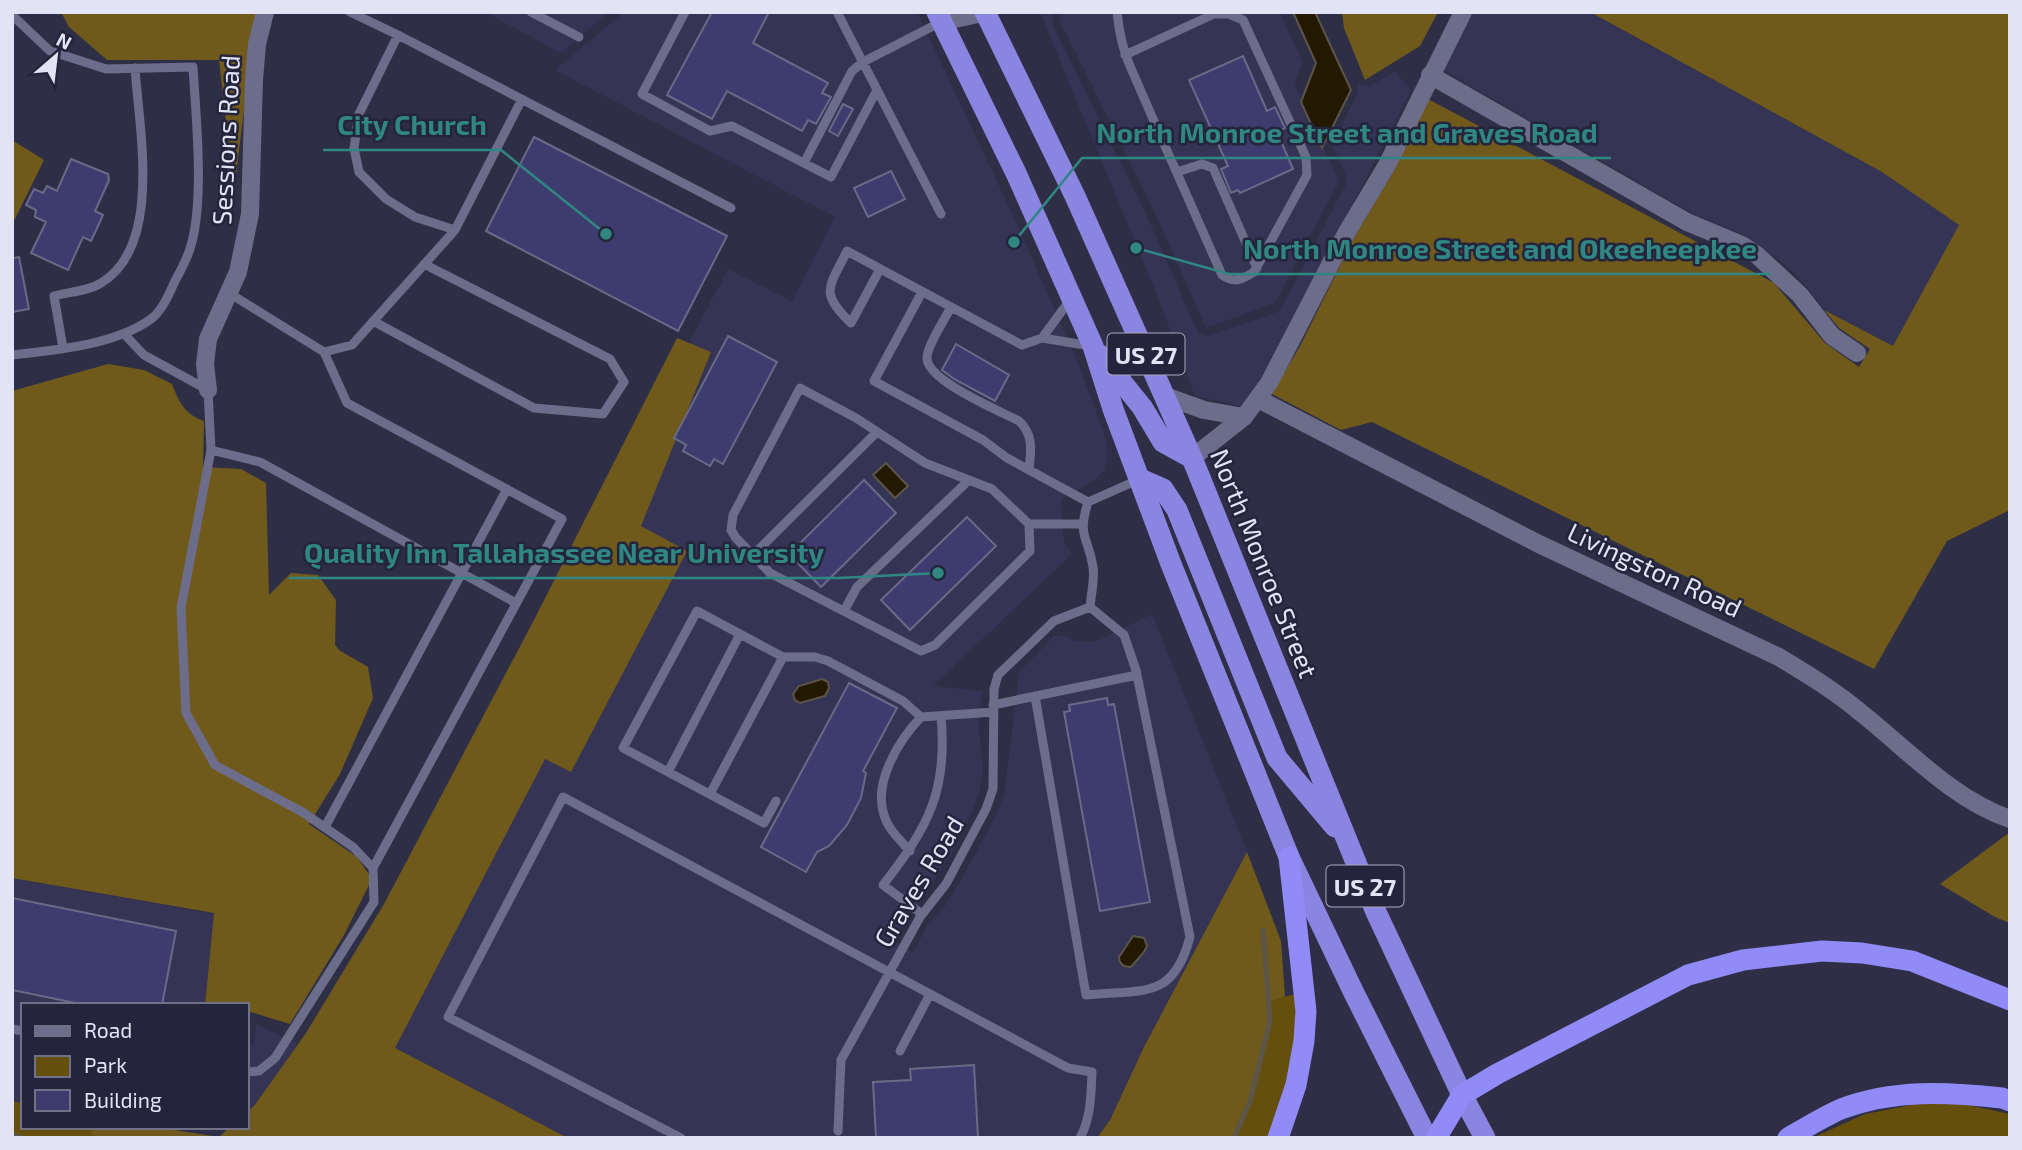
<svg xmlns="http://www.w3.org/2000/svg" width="2022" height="1150" font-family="'Exo 2',sans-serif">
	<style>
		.built { fill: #353454 }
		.green { fill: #644f0d }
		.forest { fill: #705a1b }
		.water { fill: #231800; stroke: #5c5549; stroke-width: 2 }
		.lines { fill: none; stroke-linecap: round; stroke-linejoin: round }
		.stream { stroke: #5c5549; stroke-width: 5 }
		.building { fill: #3e3c6e; stroke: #696a87; stroke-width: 2 }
		.service { stroke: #6c6d8a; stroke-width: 9 }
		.minor { stroke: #6c6d8a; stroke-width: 18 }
		.trunk { stroke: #8985e0; stroke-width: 21 }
		.motorway { stroke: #908bf6; stroke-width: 21 }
		.labels { text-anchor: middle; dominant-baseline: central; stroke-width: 5; stroke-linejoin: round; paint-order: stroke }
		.shield { fill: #24243c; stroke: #a9aabd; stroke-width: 2 }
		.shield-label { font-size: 24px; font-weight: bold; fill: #e2e3f4 }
		.street-label { font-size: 26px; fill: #e2e3f4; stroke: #24243c }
		.leader { fill: none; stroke: #2f8682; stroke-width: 2.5 }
		.callout-dot { fill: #2f8682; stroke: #24243c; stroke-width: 2.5 }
		.callout-label { font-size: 28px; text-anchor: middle; font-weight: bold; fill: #2f8682; stroke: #24243c; stroke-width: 5; stroke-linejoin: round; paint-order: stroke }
	</style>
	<rect width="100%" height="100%" fill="#2e2e47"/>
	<path class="built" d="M485,12h124l-48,41z
		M624,12h293l94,199 68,154 27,74 1,17 -3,15 -10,9 -33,20 3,42 8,12 -139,132 49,5 -3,38 4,40 -3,20 -9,25 -21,41 -17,27 -29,39 -11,20 21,11 14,-29 17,-17 17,-28 33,-61 9,-22 15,-123 35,-36 9,-1 12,6 20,1 57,-28 95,238 -103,195 -34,73 -13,18h-529l-173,-90 150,-290 26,13 32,-266 125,-236 64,32 43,-84 -280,-147z
		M1040,12h14l-2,12 95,192 51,117 9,3 70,-24 5,-5 64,-123v-8l-14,-31 26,-52v-9l11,3 26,-16 16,19 -127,248 -23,40 -20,28 -46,-10 -38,-101z
		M1064,12h67l1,2 4,-2h138l7,3 22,47 -9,21 45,98 -64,122 -69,25 -52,-117 -95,-192z
		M1473,12h116l293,160 77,53 -66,121 -69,-36 -16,-22 -21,-22 -39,-29 -56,-24 -249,-143z
		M12,878l202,36 -9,91h-182v98l-11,-2z
		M256,1024l42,20 -44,62 -7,6v-68l7,1z"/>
	<path class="green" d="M1291,995h7l-3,60 -26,83h-39l40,-117 -1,-19z
		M12,1101l11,2v24h70l-1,8 12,3h-92z
		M1927,1102l31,1 52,11v24h-198l53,-24z"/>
	<path class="forest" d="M61,12h195l-22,180 -15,-132h-112l-38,-33z
		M1342,12h96l-18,34 -55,34 -21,-52z
		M1590,12h420v498l-63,31 -73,128 -502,-247 -31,8 -69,-36 28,-48 55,-110 40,-67 33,-70 346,184 51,60 34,24 11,-18 -31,-21 -15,-18 69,36 66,-121 -77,-53z
		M12,140l32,20 -32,65z
		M677,338l34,14 -70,174 46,25 -116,221 -26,-13 -150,289 173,90h-464l-13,-3 2,-8h62l64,10 11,-10h17v-15l7,-6 52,-73 78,-129 151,-286z
		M108,364l36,6 28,14c7,19 13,30 32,37l-1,46 38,2 25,14 3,112 22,-22 27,2 18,25 -1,45 4,5 29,17 5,31 -33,76 -31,50 48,33 15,22 -28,56 -54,89 -43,-13v-6h-42l9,-92 -202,-35v-487z
		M2010,832v91l-15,-6 -55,-33z
		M1247,852l34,89 4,56 -16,5c3,41 -17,101 -37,136h-135l13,-18 34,-73z"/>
	<path class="water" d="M1293,12h22l36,78 -29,58 -21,-46 15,-39z
		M886,463l22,23 -13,12 -22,-23z
		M822,679l6,3 1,6 -4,8 -25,7 -5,-3 -2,-6 6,-8z
		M1133,936l11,2 3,8 -3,6 -13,15c-7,0 -12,-2 -12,-10z"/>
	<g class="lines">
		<path class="stream" d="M12,1135l11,3
			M1234,1138l16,-37 20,-80 -7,-91"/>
	</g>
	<path class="building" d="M712,12h57l-16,31 75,40 -6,10 9,4 -15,27 -8,-4 -6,11 -75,-40 -15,28 -45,-24z
		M1243,56l24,55 8,-4 10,21 -8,4 16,37 -53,24 -2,-3 -7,3 -10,-24 7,-3 -39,-86z
		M843,104l10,5 -15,27 -9,-5z
		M534,137l193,99 -49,95 -192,-100z
		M71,159l37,15 1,6 -14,31 8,4 -4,9 -8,17 -8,-4 -15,33 -37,-17 15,-31 -11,-5 1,-7 -10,-5 8,-16 9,4 4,-7 10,5z
		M891,171l14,28 -37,18 -14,-29z
		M19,257l10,52 -17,3v-54z
		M728,336l49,26 -54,102 -9,-5 -4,7 -27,-15 3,-6 -12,-7z
		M956,344l53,31 -14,26 -41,-22 -12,-9z
		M864,480l32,33 -75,74 -32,-33z
		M967,517l29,29 -86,84 -29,-30z
		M849,683l48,25 -34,63 3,2 -5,25 -14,27 -18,21 -12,6 -11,20 -45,-25z
		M1107,698l1,7 6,-1 36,198 -50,9 -36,-199 6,-1 -1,-6z
		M12,898l164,33 -14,74h-77l-73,-15z
		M974,1065l4,73h-102l-3,-56 38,-2 -1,-11z"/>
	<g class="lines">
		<path class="service" d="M350,12l48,23 333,173
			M531,12l48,25
			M685,12l-43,82 68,37 22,-5 99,51 46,-87
			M837,12l104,202
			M1117,12c2,20 5,36 13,54l30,69 1,2 61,138c12,9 21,4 32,-3l53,-97 -1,-18 -63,-137 -14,-6h-15l-89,41
			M12,15l38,36 56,18 87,-2c3,51 12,135 -3,182 -4,12 -10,23 -16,34 -5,12 -13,29 -23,36 -36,26 -95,31 -139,36
			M398,35l-39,79 -5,34 5,24 27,27 29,18 40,13 67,-131
			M804,163l48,-92 11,-9 78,-40
			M1177,172l25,-8 11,4 44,100
			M880,269l-29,54c-32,-31 -22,-35 -4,-72l175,94 20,-7 49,8
			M922,292l-48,89 109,59 24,18 81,44
			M229,293l95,59 28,-7 103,-115
			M951,307c-6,12 -23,37 -24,50 -2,23 73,54 92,64 15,14 12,30 10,49
			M373,321l161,87 69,6 21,-32 -14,-23 -186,-95
			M124,334l20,21 64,35 3,60 -30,158 5,105 29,52 89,48 49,34 20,21 1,34 -99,156 -16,13 -12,1
			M1042,338l28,-38
			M63,348l-9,-52c14,-4 35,-5 47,-13 62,-37 38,-154 34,-215
			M324,352l23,51 215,116 -189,349
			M800,388l56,30 69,45 67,26 37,35 1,27 -95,94 -14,6 -151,-78 -34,-35 -5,-8 2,-15z
			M211,450l49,12 256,141
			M1029,524h54
			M752,556l125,-124
			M844,611l13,-24 112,-107
			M1035,696l51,299c57,-6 87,6 104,-58l-54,-267 -12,-35 -34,-28
			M993,705l144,-30
			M668,772l72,-138
			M710,794l73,-137
			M776,801l-12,22 -141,-75 74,-137 86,46h32l13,4 75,40 18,16 73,-5
			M325,827l182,-338
			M910,851c-10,-11 -22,-22 -26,-36 -11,-33 15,-75 37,-98
			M922,914l-39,-29c45,-58 65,-93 58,-169
			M12,1029l11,2
			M900,1051l30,-57
			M838,1131l3,-71 79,-143 26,-33 40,-75 7,-20 1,-100 4,-14 56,-54 36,-14c1,-13 5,-28 3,-40 -5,-32 -16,-29 -5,-65l52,-23
			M681,1138l-233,-121 115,-220 505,271 24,4c-1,23 -1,46 -12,66"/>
		<path class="minor" d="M941,22l46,-10
			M1430,75l257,147 55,23 16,11 42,39 32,41 25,17
			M208,390l-3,-26 3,-25 30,-67 12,-58 4,-134 3,-36 8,-32
			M1165,396l39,14 40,7
			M1258,399l281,145 240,113c28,17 56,34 81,55 47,37 92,87 150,107
			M1192,458l52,-41 25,-34 78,-151 40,-67 76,-153"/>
		<path class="trunk" d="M937,12l79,161 77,173 20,63 58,155 118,293 64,134 74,147
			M985,12l90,184 117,262 184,454 86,183 23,43
			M1100,355l42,52 21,35 29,16
			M1140,479l23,10 14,21 100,248 58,69"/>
		<path class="motorway" d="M1278,1138l18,-53 8,-44 2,-30 -17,-154
			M1436,1138l26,-43 35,-21 191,-99 55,-15 79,-9 40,2 50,8 98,39
			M1788,1138c17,-10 35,-21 53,-29 53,-20 106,-17 161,-11l8,3"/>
	</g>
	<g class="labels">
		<g class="shield">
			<rect x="1107.5" y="333.5" width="77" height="41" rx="5"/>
			<rect x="1326.5" y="865.5" width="77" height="41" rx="5"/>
		</g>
		<g class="shield-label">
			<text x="1146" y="354">US 27</text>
			<text x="1365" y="886">US 27</text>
		</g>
		<g class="street-label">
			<text transform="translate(225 140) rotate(-87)">Sessions Road</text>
			<text transform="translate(1265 563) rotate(68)">North Monroe Street</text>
			<text transform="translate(1655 569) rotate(25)">Livingston Road</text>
			<text transform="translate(918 881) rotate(-59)">Graves Road</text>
		</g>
	</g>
	<path class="leader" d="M606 234L501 150H323M1014 242L1082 158H1611M1136 248L1229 274H1771M938 573L839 578H289"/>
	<g class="callout-dot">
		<circle cx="606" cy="234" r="7"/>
		<circle cx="1014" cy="242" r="7"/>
		<circle cx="1136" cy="248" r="7"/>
		<circle cx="938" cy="573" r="7"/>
	</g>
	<g class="callout-label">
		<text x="412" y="135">City Church</text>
		<text x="1347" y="143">North Monroe Street and Graves Road</text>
		<text x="1500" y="259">North Monroe Street and Okeeheepkee</text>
		<text x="564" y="563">Quality Inn Tallahassee Near University</text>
	</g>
	<rect width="2022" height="1150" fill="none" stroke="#e2e3f4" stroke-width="28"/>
	<rect x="21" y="1003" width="228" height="126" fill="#24243c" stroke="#707086" stroke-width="2"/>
	<rect x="35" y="1026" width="35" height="10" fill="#6c6d8a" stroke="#707086" stroke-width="2"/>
	<text x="84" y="1038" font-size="21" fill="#e2e3f4">Road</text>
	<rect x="35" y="1056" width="35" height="21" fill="#644f0d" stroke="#707086" stroke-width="2"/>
	<text x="84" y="1073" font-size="21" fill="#e2e3f4">Park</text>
	<rect x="35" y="1090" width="35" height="21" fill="#3e3c6e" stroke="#707086" stroke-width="2"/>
	<text x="84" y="1108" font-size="21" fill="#e2e3f4">Building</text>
	<g transform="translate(56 56) rotate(28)" stroke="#24243c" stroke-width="5" paint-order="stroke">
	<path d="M0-5L12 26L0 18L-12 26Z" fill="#e2e3f4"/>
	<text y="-10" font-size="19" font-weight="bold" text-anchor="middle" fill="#e2e3f4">N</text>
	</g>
</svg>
